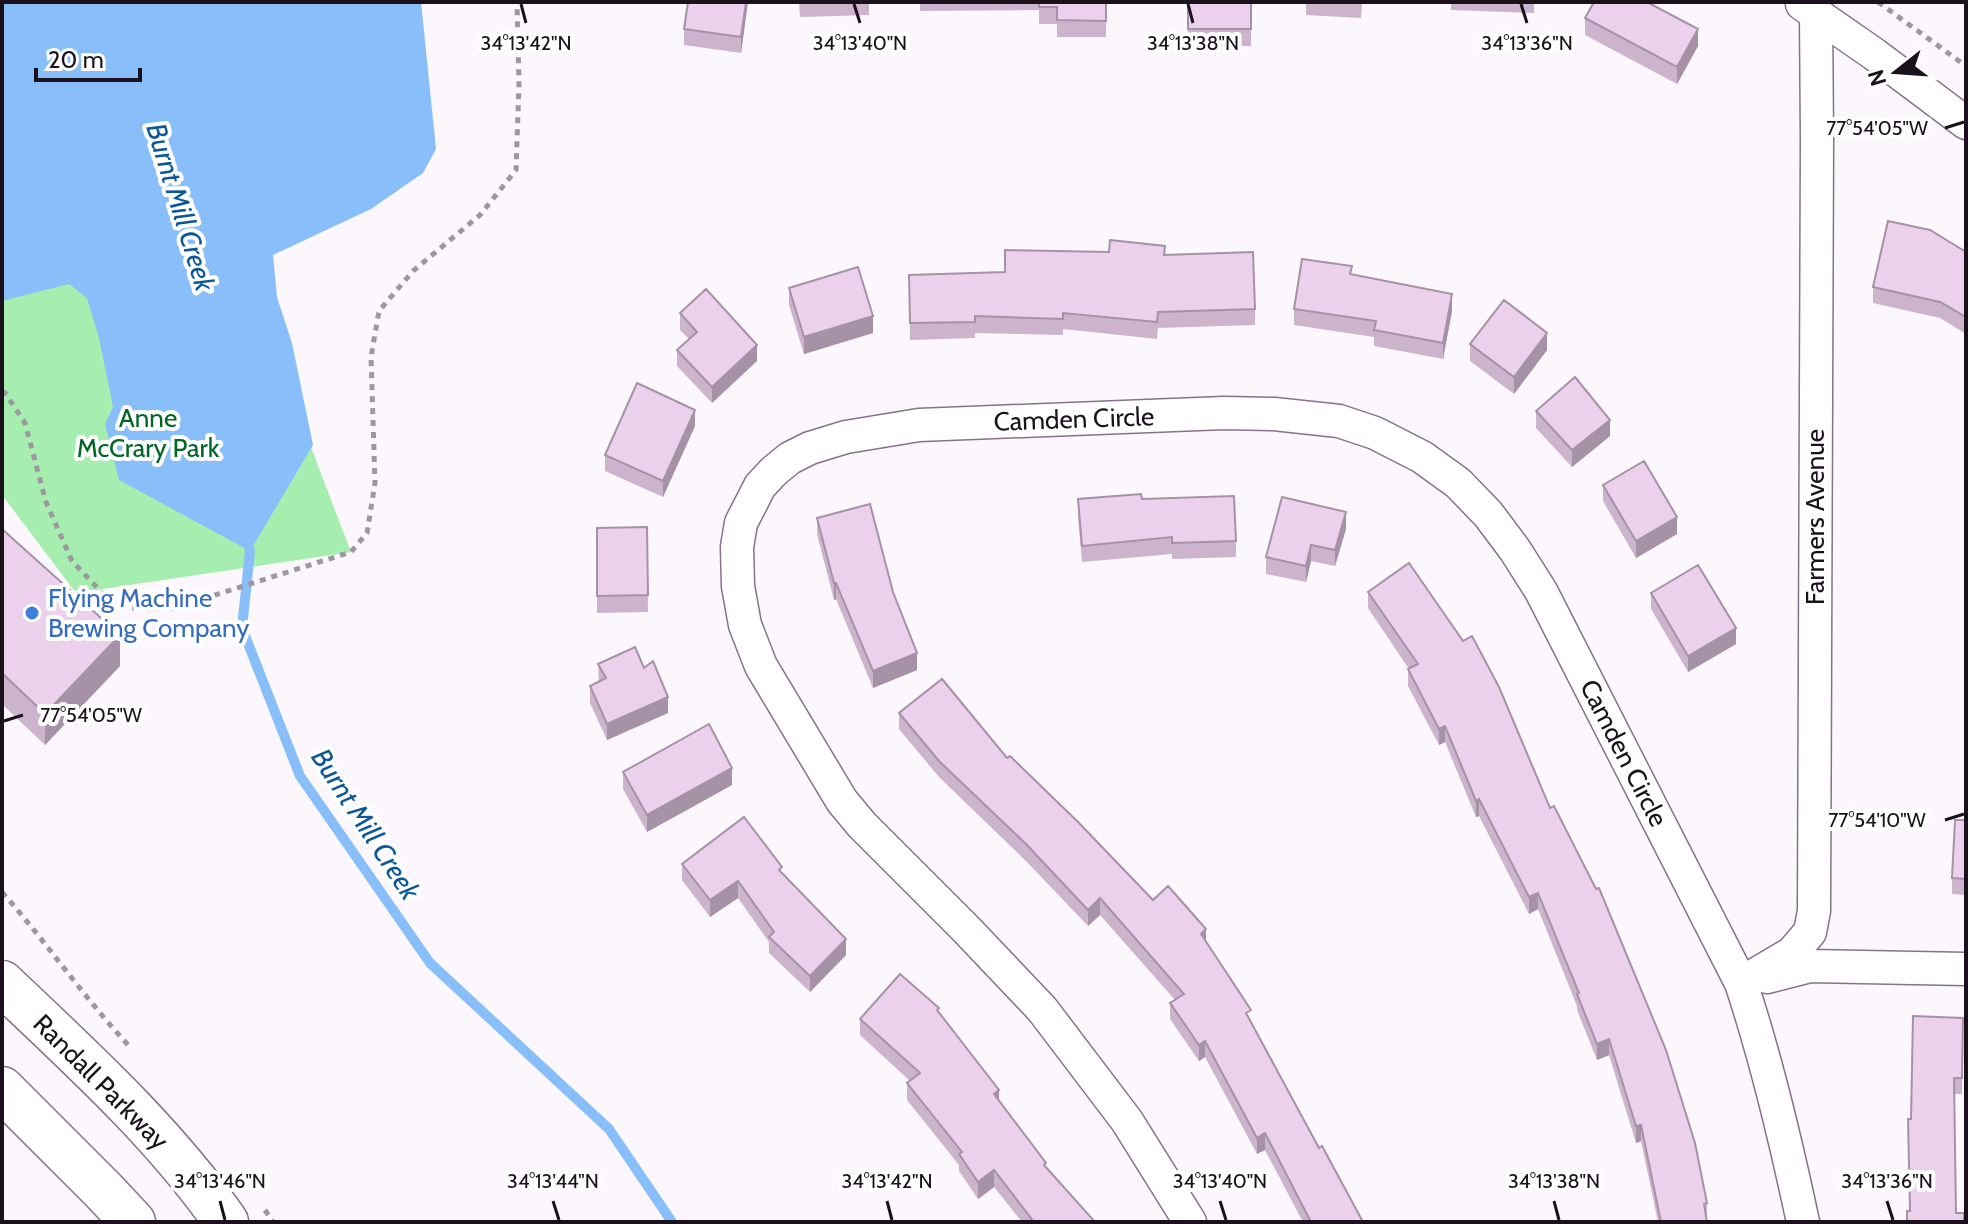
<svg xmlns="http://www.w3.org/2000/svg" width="1968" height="1224" font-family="Cabin,sans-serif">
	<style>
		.green { fill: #a6eeb0 }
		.water { fill: #88bef9 }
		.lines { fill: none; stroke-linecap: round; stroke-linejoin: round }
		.stream { stroke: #88bef9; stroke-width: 10 }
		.street-casing { stroke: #87718c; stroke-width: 35 }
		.secondary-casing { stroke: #87718c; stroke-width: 47 }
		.path { stroke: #9e97a0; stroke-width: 5; stroke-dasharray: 6 6; stroke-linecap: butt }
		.street { stroke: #fff; stroke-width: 32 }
		.secondary { stroke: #fff; stroke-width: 44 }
		.wall { fill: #cbb4cc }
		.shaded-wall { fill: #a592a6 }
		.building { fill: #ecd1ed; stroke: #a592a6; stroke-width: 2 }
		.ticks { fill: none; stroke: #1a111c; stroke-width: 3 }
		.shop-dot { fill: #3f7fe0; stroke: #fff; stroke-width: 3 }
		.labels { text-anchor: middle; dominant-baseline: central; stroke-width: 8; stroke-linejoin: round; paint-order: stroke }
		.park-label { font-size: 26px; fill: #016526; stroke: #fff }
		.street-label { font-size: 26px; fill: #1a111c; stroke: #fff }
		.shop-label { font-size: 26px; fill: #366cbe; stroke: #fff; text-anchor: start }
		.water-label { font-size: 28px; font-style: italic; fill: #0c5798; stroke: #fff }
		.ticks-label { font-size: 20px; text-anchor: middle; fill: #1a111c; stroke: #fff; stroke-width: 8; stroke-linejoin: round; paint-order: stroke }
	</style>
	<rect width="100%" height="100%" fill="#fcf7fd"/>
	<path class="green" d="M2,2h139l210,550 -275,41 -74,-98z"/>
	<path class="water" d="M2,2h419l15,147 -13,24 -52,36 -98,46 4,42 15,46 21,102 -63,106 -131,-71 -14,-56 8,-17 -14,-69 -12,-40 -18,-14 -67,17z"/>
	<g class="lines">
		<path class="stream" d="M246,539l4,12 -8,77 58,148 130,187 179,166 63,93"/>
		<defs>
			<path id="street" d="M1802,4l72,50 92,69
				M1767,977l43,-11 156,3
				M1741,983l51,-30 18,-21 4,-21 3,-771 -1,-126
				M1190,1222l-63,-101 -85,-112 -76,-80 -104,-104 -20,-24 -81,-135 -16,-41 -7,-39 -1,-39 4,-24 19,-37 14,-15 16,-13 20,-10 36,-11 73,-12 305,-12 50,1 65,7 36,12 47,24 36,26 30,31 27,36 26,41 200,392c26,78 45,159 62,239"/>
			<path id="secondary" d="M2,983c79,75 161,149 224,239
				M2,1089l101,101 30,32"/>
		</defs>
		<use href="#street" class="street-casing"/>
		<use href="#secondary" class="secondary-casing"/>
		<path class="path" d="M1878,2l88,64
			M2,391l3,2 20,30 21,79 26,59 35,37 23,10h44l177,-56 16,-19 8,-50 -4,-126 8,-46 34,-40 67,-56 36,-45 3,-86 -2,-82
			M2,892c45,51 83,107 129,156
			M265,1210l8,12"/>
		<use href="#street" class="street"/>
		<use href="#secondary" class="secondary"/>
	</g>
	<path class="wall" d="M688,2h60l-7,51 -57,-8v-16z
		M799,2h70v13l-69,2z
		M920,2h186v35h-49v-13h-18v-14l-119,1z
		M1188,2h63v44l-63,-1z
		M1306,2h56l-1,16 -55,-3z
		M1451,2h83v11l-83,-3z
		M1585,18l113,28 -21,38 -92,-49z
		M1966,252v82l-26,-16 -67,-15v-16z
		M1165,255l90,54v16l-97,3 -1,11 -94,-10v6l-88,-2v5l-65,2 -1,-65 96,-3z
		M1352,275l100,36 -9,48 -69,-13v-9l-80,-12v-16z
		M789,288l84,45 -69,21 -15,-49z
		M680,313l77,48 -45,42 -35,-37v-16l12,-11 -9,-9z
		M1470,344l77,6 -33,44 -44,-33z
		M1536,411l74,25 -38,31 -36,-39z
		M695,426l-32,71 -58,-26v-16z
		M1603,485l74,49 -41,24 -33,-57z
		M1078,499h64l94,42v16l-64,2v-5l-90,8 -4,-46z
		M817,518l76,74 24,78 -44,18 -37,-89 -2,1 -17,-66z
		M647,527l1,85 -51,1v-85z
		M2,529l118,137 -75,79 -43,-41z
		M1346,529l-11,37 -24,-5 -5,21 -40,-8v-17z
		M1409,563l298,640v19h-49l-17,-81 -5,2 -27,-88 -12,5 -20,-50v-4l-39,-97 -9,5 -50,-98 -3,1 -31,-75 -6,3 -31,-59v-17h1l-41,-61v-16z
		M1651,593l85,51 -48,28 -37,-63z
		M598,664l46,4 24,45 -61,27 -17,-37v-17l9,-4z
		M899,713l108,45 146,142 53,42 45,79 68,127 44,74h-60l-38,-72 -8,4 -52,-97 -6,4 -29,-42v-16l5,-3 -75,-85 -12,11 -61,-64 -88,-85 -40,-48z
		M623,772l109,13 -85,47 -24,-43z
		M1966,820v75l-14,-1v-16z
		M682,864l100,9 64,82 -36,37 -41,-39v-11l-31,-44 -28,19 -28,-37z
		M939,1012l107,155 49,55h-73l-28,-35 -16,12 -19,-28v-6l-52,-65v-17l3,-2 -50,-46v-16z
		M1963,1018l-1,76h-8l-45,117z"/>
	<path class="shaded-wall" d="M746,2h2l-7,51v-16z
		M1698,29v17l-21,38v-17z
		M1452,294v17l-9,48v-16z
		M873,316v17l-69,21v-17z
		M1547,333v17l-33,44v-17z
		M757,345v16l-45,42v-16z
		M695,410v16l-32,71v-16z
		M1610,420v16l-38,31v-17z
		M1346,512v17l-11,37v-16z
		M1677,517v17l-41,24v-17z
		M1311,545v16l-5,21v-16z
		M834,583h2v16l-2,1z
		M1736,628v16l-48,28v-16z
		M120,635v31l-75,79v-31z
		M917,653v17l-44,18v-17z
		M668,697v16l-61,27v-16z
		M1445,726v16l-6,3v-16z
		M732,768v17l-85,47v-17z
		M1479,799v17l-3,1v-16z
		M738,881v17l-28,19v-17z
		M1538,893v16l-9,5v-17z
		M1100,898v17l-12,11v-16z
		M1206,929v16l-5,-11z
		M846,939v16l-36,37v-16z
		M1609,1039v16l-12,5v-16z
		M1205,1041v16l-6,4v-16z
		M999,1090v16l-5,-12z
		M1641,1125v16l-5,2v-17z
		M1265,1133v17l-8,4v-16z
		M994,1170v17l-16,12v-17z"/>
	<path class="building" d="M688,2h58l-5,35 -57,-8z
		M1039,2h67v19l-49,-1v-13h-18z
		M1188,2h63v27h-63z
		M1594,2h53l51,27 -21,38 -92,-49z
		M1888,221l42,9 36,22v65l-26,-15 -67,-15z
		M1110,240l55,6 -1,9 89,-3 2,57 -97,3 -1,10 -94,-9v6l-88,-3v6l-65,1 -1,-48 96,-3v-22l104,2z
		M1302,259l50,7 -2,8 102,20 -9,49 -69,-13 2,-9 -82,-12z
		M858,267l15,49 -69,21 -15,-49z
		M706,289l51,56 -45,42 -35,-37 20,-18 -17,-19z
		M1504,300l43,33 -33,44 -44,-33z
		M1575,377l35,43 -38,30 -36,-39z
		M637,383l58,27 -32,71 -58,-26z
		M1644,461l33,56 -41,24 -33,-56z
		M1141,494l1,5 92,-3 2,45 -64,2v-6l-90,9 -4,-47z
		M1282,497l64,15 -11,38 -24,-5 -5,21 -40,-9z
		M870,504l23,88 24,61 -44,18 -37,-88h-2l-17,-65z
		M647,527l1,68 -51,1v-68z
		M2,529l118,106 -75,79 -43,-41z
		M1409,563l54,78 9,-5 27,51 51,121 4,-2 42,83 3,-1 67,162 29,93 12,60 -3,1 3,18h-46l-20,-97 -5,1 -27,-87 -12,5 -20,-50 2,-1 -41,-100 -9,4 -50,-98 -3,2 -31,-75 -6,3 -31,-60 10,-5 -50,-72z
		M1698,565l38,63 -48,28 -37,-63z
		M635,647l9,21 9,-7 15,36 -61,27 -17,-38 16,-8 -8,-14z
		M942,679l65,79 3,-2 68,66 75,78 15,-14 38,43 -5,5 50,76 -5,3 73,135 3,-2 41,76h-52l-46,-89 -8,5 -52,-97 -6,4 -29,-42 14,-9 -84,-96 -12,12 -61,-65 -88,-84 -40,-48z
		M709,724l23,44 -85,47 -24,-43z
		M744,817l38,50 -3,3 67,69 -36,37 -41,-39 5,-5 -36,-51 -28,19 -28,-36z
		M1955,820h11v59l-14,-1z
		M900,974l39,34 -2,2 62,80 -5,4 52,69 -2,2 51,57h-61l-40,-52 -16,12 -19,-28 3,-2 -55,-69 13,-10 -60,-54z
		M1913,1016l50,2 -1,60h-8l2,135h8v9h-57v-11h3l-2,-92h3z"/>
	<path class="ticks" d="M521,4l5,19M854,4l6,19M1188,4l5,19M1521,4l6,19M1945,128l19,-6M4,721l19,-6M1945,820l19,-6M220,1201l5,19M553,1201l6,19M887,1201l5,19M1220,1201l6,19M1554,1201l5,19M1887,1201l6,19"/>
	<circle class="shop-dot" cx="32" cy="613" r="8"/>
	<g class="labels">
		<g class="park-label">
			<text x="148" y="418">Anne<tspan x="148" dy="30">McCrary Park</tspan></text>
		</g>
		<g class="street-label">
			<text transform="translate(1074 419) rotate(-2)">Camden Circle</text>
			<text transform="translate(1815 517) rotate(-90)">Farmers Avenue</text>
			<text transform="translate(1624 753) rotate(63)">Camden Circle</text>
			<text transform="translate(101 1082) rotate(45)">Randall Parkway</text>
		</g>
		<g class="shop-label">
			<text x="48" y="598">Flying Machine<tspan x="48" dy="30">Brewing Company</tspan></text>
		</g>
		<g class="water-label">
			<text transform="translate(181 207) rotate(73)">Burnt Mill Creek</text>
			<text transform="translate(366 824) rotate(57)">Burnt Mill Creek</text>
		</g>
	</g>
	<g class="ticks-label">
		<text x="526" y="50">34°13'42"N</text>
		<text x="860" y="50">34°13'40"N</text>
		<text x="1193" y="50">34°13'38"N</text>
		<text x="1527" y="50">34°13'36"N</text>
		<text x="1877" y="135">77°54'05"W</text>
		<text x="91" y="722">77°54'05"W</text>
		<text x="1877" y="827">77°54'10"W</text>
		<text x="220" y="1188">34°13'46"N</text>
		<text x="553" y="1188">34°13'44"N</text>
		<text x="887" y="1188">34°13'42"N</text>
		<text x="1220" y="1188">34°13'40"N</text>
		<text x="1554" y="1188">34°13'38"N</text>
		<text x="1887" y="1188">34°13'36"N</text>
	</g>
	<rect width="1968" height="1224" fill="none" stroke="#1a111c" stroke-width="8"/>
	<g transform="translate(1896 72) rotate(253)" stroke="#ffffff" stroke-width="6" paint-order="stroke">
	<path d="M0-6L14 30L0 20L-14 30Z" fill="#1a111c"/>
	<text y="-12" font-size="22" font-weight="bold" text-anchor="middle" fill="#1a111c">N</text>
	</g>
	<path d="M36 68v12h104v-12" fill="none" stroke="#1a111c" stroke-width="4"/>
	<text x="48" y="68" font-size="24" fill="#1a111c" stroke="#ffffff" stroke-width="6" paint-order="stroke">20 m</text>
</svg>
